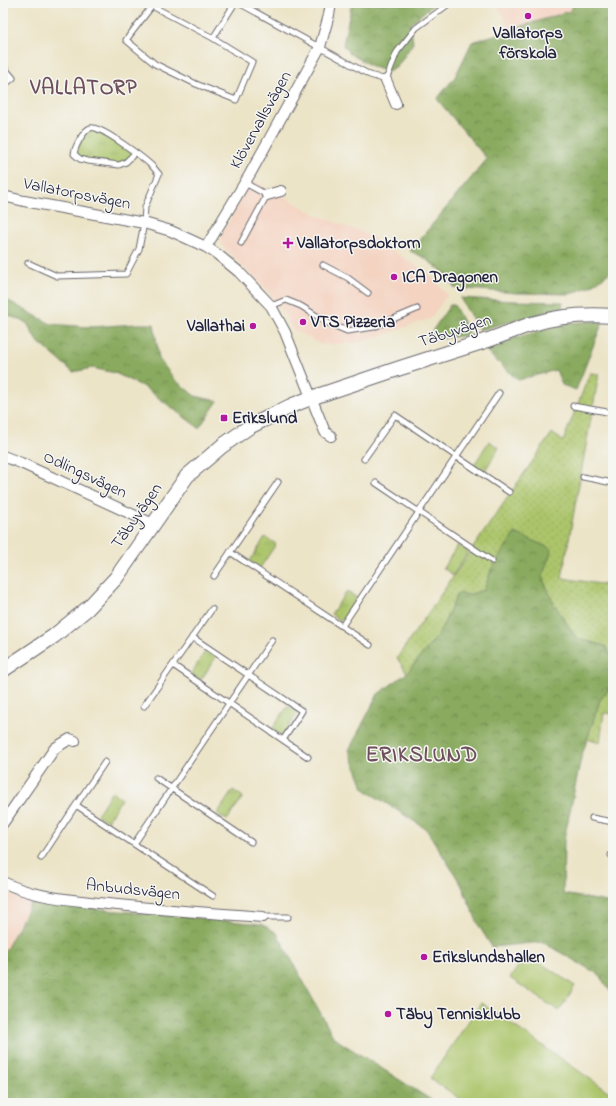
<svg xmlns="http://www.w3.org/2000/svg" width="616" height="1106" font-family="'Indie Flower',sans-serif">
	<style>
		.built { fill: #f4d3c1 }
		.grass { fill: url(#grass-dots); stroke: #677453 }
		.forest { fill: url(#forest-crowns); stroke: #56664d }
		.park { fill: url(#park-tufts); stroke: #677453 }
		.pitch { fill: #acc56b; stroke: #677453 }
		.lines { fill: none; stroke-linecap: round; stroke-linejoin: round }
		.service-casing { stroke: #69666c; stroke-width: 7 }
		.minor-casing { stroke: #69666c; stroke-width: 12 }
		.secondary-casing { stroke: #69666c; stroke-width: 16 }
		.service { stroke: #fff; stroke-width: 5 }
		.minor { stroke: #fff; stroke-width: 10 }
		.secondary { stroke: #fff; stroke-width: 14 }
		.poi-dot { fill: #b5179e; stroke: #f6f6f2; stroke-width: 1.5 }
		.labels { text-anchor: middle; dominant-baseline: central; stroke-width: 3; stroke-linejoin: round; paint-order: stroke }
		.poi-label { font-size: 17px; font-weight: bold; fill: #22223b; stroke: #f6f6f2; text-anchor: start }
		.street-label { font-size: 17px; fill: #22223b; stroke: #f6f6f2 }
		.district-label { font-size: 21px; font-weight: bold; letter-spacing: 1px; fill: #6d505c; stroke: #f6f6f2 }
	</style>
	<defs>
		<pattern id="grass-dots" width="8" height="8" patternUnits="userSpaceOnUse"><rect width="8" height="8" fill="#acc56b"/><path d="M2 2h.1M6 6h.1" fill="none" stroke="#94a95e" stroke-width="1.8" stroke-linecap="round"/></pattern>
		<pattern id="forest-crowns" width="20" height="18" patternUnits="userSpaceOnUse"><rect width="20" height="18" fill="#89aa5f"/><path d="M2 6a3 3 0 1 1 6 0M12 15a3 3 0 1 1 6 0" fill="none" stroke="#708a50"/></pattern>
		<pattern id="park-tufts" width="24" height="20" patternUnits="userSpaceOnUse"><rect width="24" height="20" fill="#acc56b"/><path d="M3 7l-1-3M5 7V3M7 7l1-3M15 17l-1-3M17 17v-4M19 17l1-3" fill="none" stroke="#94a95e"/></pattern>
	</defs>
	<rect width="100%" height="100%" fill="#f6f6f2"/>
	<filter id="ink" filterUnits="userSpaceOnUse"><feTurbulence type="fractalNoise" baseFrequency=".025" numOctaves="2"/><feDisplacementMap in="SourceGraphic" scale="8" xChannelSelector="R" yChannelSelector="G"/><feConvolveMatrix kernelMatrix="1 2 1 2 8 2 1 2 1" color-interpolation-filters="sRGB"/></filter>
	<filter id="wash" filterUnits="userSpaceOnUse"><feTurbulence type="fractalNoise" baseFrequency=".012" numOctaves="4" result="noise"/><feDisplacementMap in="SourceGraphic" scale="16" xChannelSelector="R" yChannelSelector="G"/><feGaussianBlur stdDeviation="0.9" result="paint"/><feColorMatrix in="noise" values="0 0 0 0 0 0 0 0 0 0 0 0 0 0 0 0 0 1.4 0 .05"/><feComposite in="paint" operator="in"/></filter>
	<g filter="url(#wash)">
		<rect width="100%" height="100%" fill="#ece4c7"/>
		<path class="built" d="M497,3h78l-5,8 -60,19z
			M251,179l66,36 52,20 60,39 18,21 -16,23 -68,24 -41,3 -28,-15 -26,-39 -46,-45 -2,-7z
			M3,891l28,12 -28,52z"/>
		<path class="grass" d="M590,373l9,1 -37,204 51,8v73l-8,-13 -29,-8 -22,-34 -12,-27 -50,-9 -8,22 -16,5 -10,-2 -19,41 -32,39 -10,-15 155,-225 11,8z
			M613,684v30l-9,-1 -4,30 -13,-4 13,-39z"/>
		<path class="forest" d="M352,3h83l-25,21 3,19 -16,24 -9,5 -15,-5 -24,-14 -6,-8z
			M575,3h38v267l-20,15 -23,9 -53,-1 -62,-5 -12,-16 -20,-15 -13,-6 77,-92 -50,-60 18,-22 17,-35 98,-31z
			M3,298l48,26 39,3 46,-3h18l5,35 16,21 20,16 23,5 -19,27 -55,-41 -29,-14 -23,-5 -19,4 -37,-32 -9,-17 -24,-10z
			M460,298l54,3 49,1 -1,6 -83,22z
			M450,305h4l16,30 -44,5z
			M603,321l-27,69 -14,-5 -6,-15 -38,10 -28,-25 -5,-7h10l20,-10 52,-15z
			M515,533l37,16 -10,28 12,27 22,34 29,8 8,13v25l-13,16 -19,58 -17,82 -1,54 50,9v92l-15,-21 -56,-32 -50,5 -13,-21 -18,-42 -35,-55 -62,-40 -15,-39 29,-56 29,-21 32,-39 19,-41 10,2 16,-5 8,-22z
			M31,903l231,21 15,9 57,105 102,65h-433v-148z"/>
		<path class="park" d="M95,127l40,26 -16,12 -31,-4 -14,-7 11,-22z
			M489,441l10,7 -15,24 -10,-7z
			M265,537l11,7 -16,24 -10,-7z
			M458,545l10,7 -15,23 -10,-7z
			M347,591l10,7 -16,23 -10,-7z
			M206,650l10,7 -15,23 -10,-6z
			M288,706l10,6 -15,24 -11,-7z
			M233,790l10,7 -16,23 -10,-6z
			M112,791l10,7 -15,23 -10,-6z"/>
		<path class="pitch" d="M527,954l48,32 -16,25 -49,-33z
			M481,1003l131,91 -5,9h-141l-36,-25z"/>
	</g>
	<g filter="url(#ink)">
		<g class="lines">
			<defs>
				<path id="service" d="M239,3l131,72 16,5 11,-28 19,-24 34,-25
					M152,6l61,32 39,24 -16,38 -40,-16 -41,-20 -29,-24z
					M213,38l22,-35
					M3,66l10,12 -10,8
					M241,243l26,-48 -22,-12
					M28,263l29,13 69,-2 13,-25 5,-26 1,-16 14,-33c-2,-2 -4,-5 -6,-7 -7,-7 -54,-43 -63,-39 -7,3 -15,19 -16,26l6,5 8,2 31,4 7,-3 9,-9
					M323,265l25,13 20,15
					M271,306l15,-6 15,6 27,17 19,8 27,-4 43,-18
					M573,406l40,7
					M364,459l31,-44 114,77
					M583,477l30,6
					M376,483l116,78
					M230,552l140,93
					M214,576l64,-94
					M342,626l157,-233
					M192,637l110,74 -19,29
					M173,665l135,92
					M144,706l68,-97
					M156,778l95,64
					M76,805l29,-43
					M592,818l21,4
					M611,855l2,1
					M41,858l35,-53 58,39
					M213,896l-79,-52 138,-204
					M263,917h25"/>
				<path id="minor" d="M386,80l10,24
					M267,195l14,-4
					M3,196l21,5 120,22 27,8 35,16 11,7 22,18 32,34 14,26 40,100 6,4
					M206,247l44,-73 70,-127 9,-32 2,-12
					M3,456l18,7 132,61
					M3,823l52,-75 15,-9 5,2
					M3,882c30,15 62,17 95,21 55,6 110,10 165,14"/>
				<path id="secondary" d="M3,670l51,-34 34,-28 28,-30 71,-102 35,-30 27,-19 44,-22 18,-7c58,-20 116,-39 174,-57 16,-5 31,-12 47,-17 26,-8 53,-10 81,-8"/>
			</defs>
			<use href="#service" class="service-casing"/>
			<use href="#minor" class="minor-casing"/>
			<use href="#secondary" class="secondary-casing"/>
			<use href="#service" class="service"/>
			<use href="#minor" class="minor"/>
			<use href="#secondary" class="secondary"/>
		</g>
	</g>
	<g class="poi-dot">
		<circle cx="528" cy="16" r="4"/>
		<path d="M286 237h4v4h4v4h-4v4h-4v-4h-4v-4h4z"/>
		<circle cx="394" cy="277" r="4"/>
		<circle cx="303" cy="322" r="4"/>
		<circle cx="253" cy="326" r="4"/>
		<rect x="220" y="414" width="8" height="8" rx="2"/>
		<circle cx="424" cy="957" r="4"/>
		<circle cx="388" cy="1014" r="4"/>
	</g>
	<g class="labels">
		<g class="poi-label">
			<text x="528" y="33" text-anchor="middle">Vallatorps<tspan x="528" dy="20">förskola</tspan></text>
			<text x="297" y="243">Vallatorpsdoktorn</text>
			<text x="402" y="277">ICA Dragonen</text>
			<text x="311" y="322">VTS Pizzeria</text>
			<text x="245" y="326" text-anchor="end">Vallathai</text>
			<text x="232" y="418">Erikslund</text>
			<text x="432" y="957">Erikslundshallen</text>
			<text x="396" y="1014">Täby Tennisklubb</text>
		</g>
		<g class="street-label">
			<text transform="translate(261 120) rotate(-61)">Klövervallsvägen</text>
			<text transform="translate(77 194) rotate(11)">Vallatorpsvägen</text>
			<text transform="translate(455 331) rotate(-18)">Täbyvägen</text>
			<text transform="translate(85 475) rotate(25)">Odlingsvägen</text>
			<text transform="translate(137 516) rotate(-55)">Täbyvägen</text>
			<text transform="translate(133 890) rotate(6)">Anbudsvägen</text>
		</g>
		<g class="district-label">
			<text x="84" y="89">VALLATORP</text>
			<text x="422" y="756">ERIKSLUND</text>
		</g>
	</g>
	<rect width="616" height="1106" fill="none" stroke="#f6f6f2" stroke-width="16"/>
</svg>
